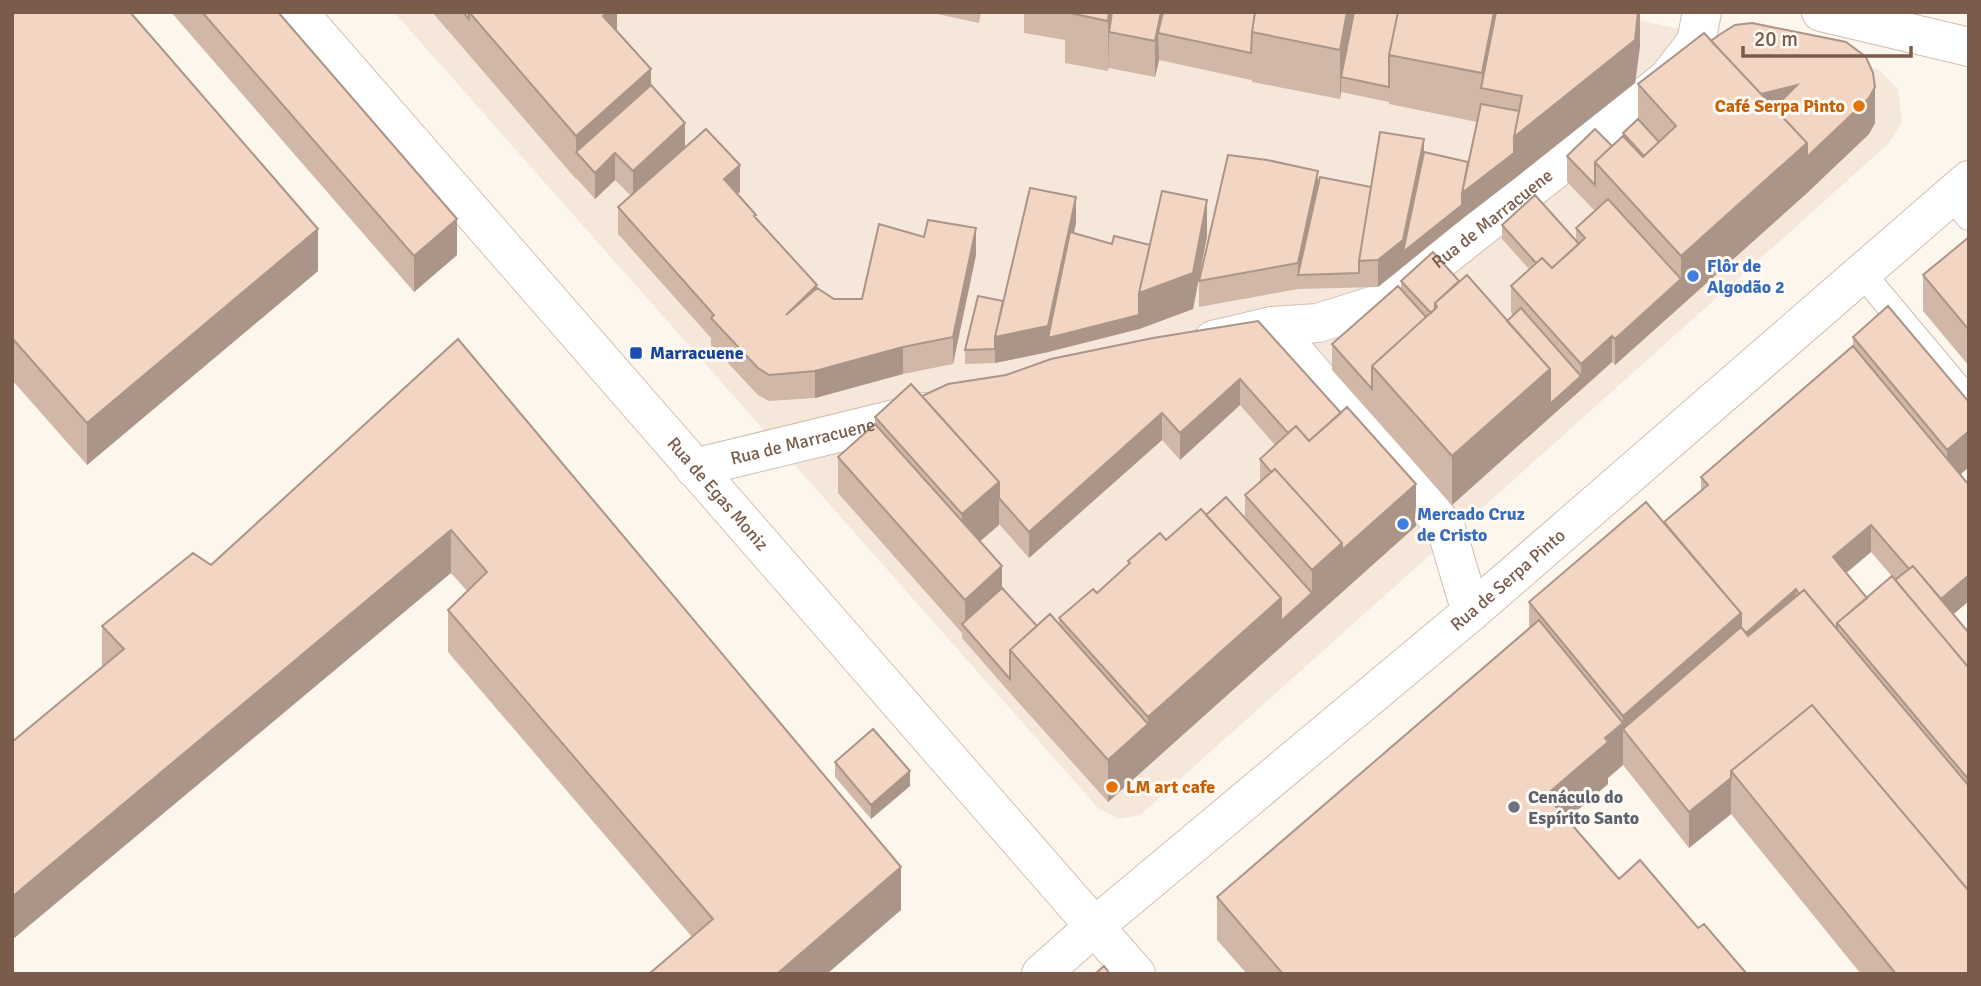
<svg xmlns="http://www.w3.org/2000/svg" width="1981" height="986" font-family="Signika,sans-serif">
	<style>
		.residential { fill: #f5e8da }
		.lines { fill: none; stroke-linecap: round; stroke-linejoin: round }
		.service-casing { stroke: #d1beb0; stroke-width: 28 }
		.minor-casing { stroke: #d1beb0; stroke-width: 40 }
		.tertiary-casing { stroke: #d1beb0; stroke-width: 40 }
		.secondary-casing { stroke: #d6c0b0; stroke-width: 40 }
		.service { stroke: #fff; stroke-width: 26 }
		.minor { stroke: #fff; stroke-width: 38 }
		.tertiary { stroke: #fff; stroke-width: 38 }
		.secondary { stroke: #fff; stroke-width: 38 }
		.wall { fill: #d1b7a8; fill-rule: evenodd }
		.shaded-wall { fill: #aa9588 }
		.building { fill: #f3d5c3; stroke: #aa9588; stroke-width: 2 }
		.food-dot { fill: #e8710a; stroke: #fffaf3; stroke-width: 2.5 }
		.shop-dot { fill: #3f7fe0; stroke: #fffaf3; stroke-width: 2.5 }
		.transit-dot { fill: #1a4fb4; stroke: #fffaf3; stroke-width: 2.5 }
		.worship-dot { fill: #6b7280; stroke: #fffaf3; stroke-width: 2.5 }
		.labels { text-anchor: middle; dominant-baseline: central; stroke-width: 6; stroke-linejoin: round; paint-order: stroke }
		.food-label { font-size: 18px; font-weight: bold; fill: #c56008; stroke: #fffaf3; text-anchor: end }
		.street-label { font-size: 18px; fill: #7a5c4d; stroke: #fffaf3 }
		.shop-label { font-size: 18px; font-weight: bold; fill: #366cbe; stroke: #fffaf3; text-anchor: start }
		.transit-label { font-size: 18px; font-weight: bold; fill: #164399; stroke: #fffaf3; text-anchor: start }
		.worship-label { font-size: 18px; font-weight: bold; fill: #5b616d; stroke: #fffaf3; text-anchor: start }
	</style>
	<rect width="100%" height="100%" fill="#fdf6ec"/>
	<path class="residential" d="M394,12h1204l280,57 20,20 4,34 -14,21 -748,671 -21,4 -20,-10z"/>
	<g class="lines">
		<defs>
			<path id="service" d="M1951,195l18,22
				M1861,272l108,129"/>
			<g id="minor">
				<path d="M1821,12l148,35"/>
				<path d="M1272,326l174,202 25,84"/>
				<path id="s1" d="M1213,340l59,-14 46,-3 70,-22 213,-168 67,-55 28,-36 6,-30"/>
				<path id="s2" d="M694,468l230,-56"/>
			</g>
			<g id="tertiary">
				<path id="s3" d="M1041,974l54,-48 376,-314 498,-432"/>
			</g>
			<g id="secondary">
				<path id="s4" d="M298,12l838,962"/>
			</g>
		</defs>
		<use href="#service" class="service-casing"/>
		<use href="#minor" class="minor-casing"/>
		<use href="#tertiary" class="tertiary-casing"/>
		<use href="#secondary" class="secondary-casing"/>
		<use href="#service" class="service"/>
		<use href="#minor" class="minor"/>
		<use href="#tertiary" class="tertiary"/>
		<use href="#secondary" class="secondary"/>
	</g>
	<path class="wall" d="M12,12l306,259 -231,194 -75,-85z
		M171,12h107l179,243 -43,37z
		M432,12h185v19l34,54 34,63 55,44 -3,2 19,24 61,70 17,11h28l114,-44 -23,109 -50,10 -88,24 -46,3 -11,-6 -47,-50v-7l-93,-104v-27l13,-11 -16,-16 -20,19 -19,-21v1z
		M933,12h48l-2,11 -46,-10z
		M1024,12h616v34l-5,37 -121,96 -52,40 -84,68 -80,2 -99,18v-26l119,-96 53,2 53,-35 44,10 9,-40 -88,-18v-2l-48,-10 -1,7 -88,-17v-4l-1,2 -92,-20 -4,17 -46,-9v-1l-1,4 -43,-8v-23l-41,-7z
		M1711,41l164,82 -6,11 -62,59 -192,172 -3,-3 -160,143 -120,-135v-26l69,-54v-9h58l48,40 6,-6 -2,-3v-26l18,-17 -27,-30v-14l74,15v-12l19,-17 -28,-29v-26l45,-10 11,-10v-3l15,-14v-35z
		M1076,223l-2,10 38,11 38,1 57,-9 -14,73 -54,20 -91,23 -53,11 -30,1v-14l38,-49z
		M1969,237v129l-46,-55v-36z
		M1888,306l72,169 9,10v116l-16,13 16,19v341h-108l-130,-160 -42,34 -66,-83 -15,13v6l-41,35 52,60 79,49 49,46h-500l-30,-34v-43l312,-269v-26l135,-80 37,-31v-14l152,-131v-9zM1871,552l24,28 -28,18 -21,-25z
		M1258,321l158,205 -308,276 -98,-109 -48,-55v-5l-124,-140v-36l37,-33v-7l47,-21 84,-21zM1240,405l35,40 -15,14v23l-15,13v23l-39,-3 -40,25 -38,21v4l-31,28 -38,25v6l-22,2 -35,-38 -22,-47 19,-17 30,34 133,-118 18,20z
		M458,339l443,571 -209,27 -244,-285v-42l19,-19 -16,-18 -349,95v-42l109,-61z
		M835,762l75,24 -39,33 -36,-42z"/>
	<path class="shaded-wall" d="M608,12h9v35l-14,-31z
		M1109,12h10l-10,20 -1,39v-50z
		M1161,12h7l-10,21 1,27 -4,17v-36z
		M1347,12h10l-16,65v15l-1,7v-49z
		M1494,12h9l-21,76v-15z
		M1638,12h2v34l-5,37 -121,96 -52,40 -84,68v-27l46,-121v27l38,27 52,-56z
		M651,69v43l-75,40v27v-43z
		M1797,85v36l-46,-24z
		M1875,87v36l-6,11 -62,59 -126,113v-50l126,-113z
		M685,123v27l-52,48v-27z
		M615,153v27l-20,19v-26z
		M740,165v27l-16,13v-26z
		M1318,171v26l-20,78v-12z
		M1076,197v26l-25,114 88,-44 68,-93v36l-14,73 -54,20 -91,23 -53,11v-26z
		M457,219v36l-43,37v-36z
		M976,228v27l-23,109v-27z
		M318,229v42l-231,194v-42z
		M1681,279v27l-66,59v-26z
		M1612,336v26l-160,143v-49l98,-87 31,7v-12z
		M903,347v27l-88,24v-27z
		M1240,379v26l-60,55v-27z
		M1162,413v27l-133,118v-26z
		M1969,431v36l-22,19v-36z
		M999,482v43l-37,32v-43z
		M13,483v43h-1v-42z
		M1416,484v42l-135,121v-26l31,-28v-23l30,-27z
		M1871,525v27l-38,32v-27z
		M451,530v43l-439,367v-43z
		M1002,566v36l-37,25v-27z
		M1969,575v26l-33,28v-27z
		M1796,589v27l-173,113v36l-15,13v6l-62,53v-42l59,-57 18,-15v-7l118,-103z
		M1281,598v49l-133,119v-49z
		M1148,724v42l-40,36v-42z
		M910,771v15l-39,33v-14z
		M1731,778v36l-42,34v-36z
		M901,867v43l-74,64h-50z"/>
	<path class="building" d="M12,12h118l188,217 -231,194 -75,-85z
		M202,12h76l179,207 -43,37z
		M463,12h6v7z
		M469,12h139l-5,4 48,53 -75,67z
		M1065,12h44l-1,9z
		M1112,12h49l-6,29 -46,-9z
		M1163,12h92l-3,20 -1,21 -93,-20z
		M1255,12h92l-7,38 -88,-18z
		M1354,12h44l-9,43v32l-48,-10z
		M1398,12h96l-12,61 -93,-18z
		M1496,12h142l-3,28 -121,97 8,-41 -41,-8z
		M1752,23l94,19 20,15 7,16 2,14 -6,11 -62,59v-14l-33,-35 23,-23 -36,9 -50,-53 8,-6 16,-10z
		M1704,33l103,110 -126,113 -86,-94 28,-26 20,21 33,-31 -38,-42z
		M651,85l34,38 -52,48 -18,-18 -20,20 -19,-21z
		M1481,104l38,7 -5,26v16l-52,40z
		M1638,119l21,23 -15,14 -21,-23z
		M706,129l34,36 -16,14 32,36 -2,1 63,69 -31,30 31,-27 17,11h28l17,-75 45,13 4,-17 48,8 -23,109 -50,10 -88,24 -46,4 -11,-7 -47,-50 3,-3 -96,-108z
		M1595,129l17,17 -17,16v23l-28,-29z
		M1380,132l44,7 -21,101 -25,20 -19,1z
		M1424,152l44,10 -6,31v12l-59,47z
		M1228,155l39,5 51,11 -20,92 -99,18z
		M1320,177l51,10 -12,74v12l-61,2z
		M1030,188l46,9 -28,129 -53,11z
		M1162,191l45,9 -14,73 -54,20z
		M1535,195l44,49 -27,24 -10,-10 -6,5 -34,-38z
		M1608,199l73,80 -66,60 -3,-3 -31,28 -70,-78 31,-28 10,10 33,-30 -9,-10z
		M1070,232l42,12 2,-8 36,9 -11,48v22l-91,23z
		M1969,237v93l-46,-55z
		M1433,252l26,29 -24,22v6l-4,4 -30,-32z
		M1467,275l83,94 -98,87 -80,-90 65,-59 -2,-4z
		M1398,286l28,31 -54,49v23l-40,-45z
		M978,296l25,5 -8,36v12l-30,1z
		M1888,306l81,96v29l-22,19 -94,-113z
		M1521,308l60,68 -31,28v-35l-43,-48z
		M1258,321l83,92 -32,28 -13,-15 -8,7 -48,-54 -60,54 -18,-20 -133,119 -30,-34v-16l-77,-86 26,-12 58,-9 45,-16 102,-21z
		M458,339l443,528 -124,107h-128l64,-55 -265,-309 39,-38 -36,-42 -439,367v-155l112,-93 -22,-23 91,-73 18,12z
		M1853,346l116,139v90l-28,24 -28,-33 -4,3 -38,-44 -38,32 34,41 -30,25v6l-33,-39 -5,4 -3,-5 -50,44 -5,-6v-14l-77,-91 44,-37 -7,-8z
		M911,384l88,98 -37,32 -87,-97z
		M1347,407l69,77 -74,66v-7l-67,-74 -4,3 -11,-13 36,-33 13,15z
		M875,424l127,142 -37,34 -127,-143z
		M1275,469l67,74 -30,27 -67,-75z
		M1226,497l86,96 -31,28v-23l-75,-83z
		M1646,502l95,111 -118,103 -94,-114z
		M1201,509l80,89 -133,119 -89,-99 34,-29 4,4 33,-30 -2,-2 32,-28 6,7z
		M1913,566l56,67v35l-74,-88z
		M1892,576l77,92v112l-132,-157z
		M1002,588l35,38 -27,24v29l-48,-55z
		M1804,590l165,196v105l-157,-186 -81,66v7l-42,34 -66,-83 118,-102 7,9z
		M1050,614l98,110 -40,36 -98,-110z
		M1539,620l84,103 -18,15 3,4 -62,53 73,84 21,-19 58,68 6,-4 43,50h-464l-66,-77z
		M1812,705l157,186v83h-73l-165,-203z
		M873,729l37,42 -39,34 -36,-43z
		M1104,966l6,8h-15z"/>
	<g class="food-dot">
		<circle cx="1859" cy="106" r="7"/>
		<circle cx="1112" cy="787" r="7"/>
	</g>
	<g class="shop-dot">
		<circle cx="1693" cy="276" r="7"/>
		<circle cx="1403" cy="524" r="7"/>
	</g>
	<rect class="transit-dot" x="629" y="346" width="14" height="14" rx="3.5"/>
	<circle class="worship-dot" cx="1514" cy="807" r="7"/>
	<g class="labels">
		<g class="food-label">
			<text x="1845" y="106">Café Serpa Pinto</text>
			<text x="1126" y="787" text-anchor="start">LM art cafe</text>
		</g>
		<g class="street-label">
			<text stroke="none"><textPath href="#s1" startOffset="313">Rua de Marracuene</textPath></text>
			<text stroke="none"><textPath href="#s2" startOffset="112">Rua de Marracuene</textPath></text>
			<text stroke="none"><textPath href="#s4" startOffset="639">Rua de Egas Moniz</textPath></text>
			<text stroke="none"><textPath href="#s3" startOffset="611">Rua de Serpa Pinto</textPath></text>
		</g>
		<g class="shop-label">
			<text x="1707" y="266">Flôr de<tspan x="1707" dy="21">Algodão 2</tspan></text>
			<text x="1417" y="514">Mercado Cruz<tspan x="1417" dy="21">de Cristo</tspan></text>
		</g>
		<g class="transit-label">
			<text x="650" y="353">Marracuene</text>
		</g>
		<g class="worship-label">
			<text x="1528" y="797">Cenáculo do<tspan x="1528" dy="21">Espírito Santo</tspan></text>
		</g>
	</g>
	<rect width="1981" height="986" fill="none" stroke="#7a5c4d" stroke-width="28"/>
	<path d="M1743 46v10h168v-10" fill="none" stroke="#7a5c4d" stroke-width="3.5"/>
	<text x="1754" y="46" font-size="21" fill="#7a5c4d" stroke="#fffaf3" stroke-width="5" paint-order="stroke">20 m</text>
</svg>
